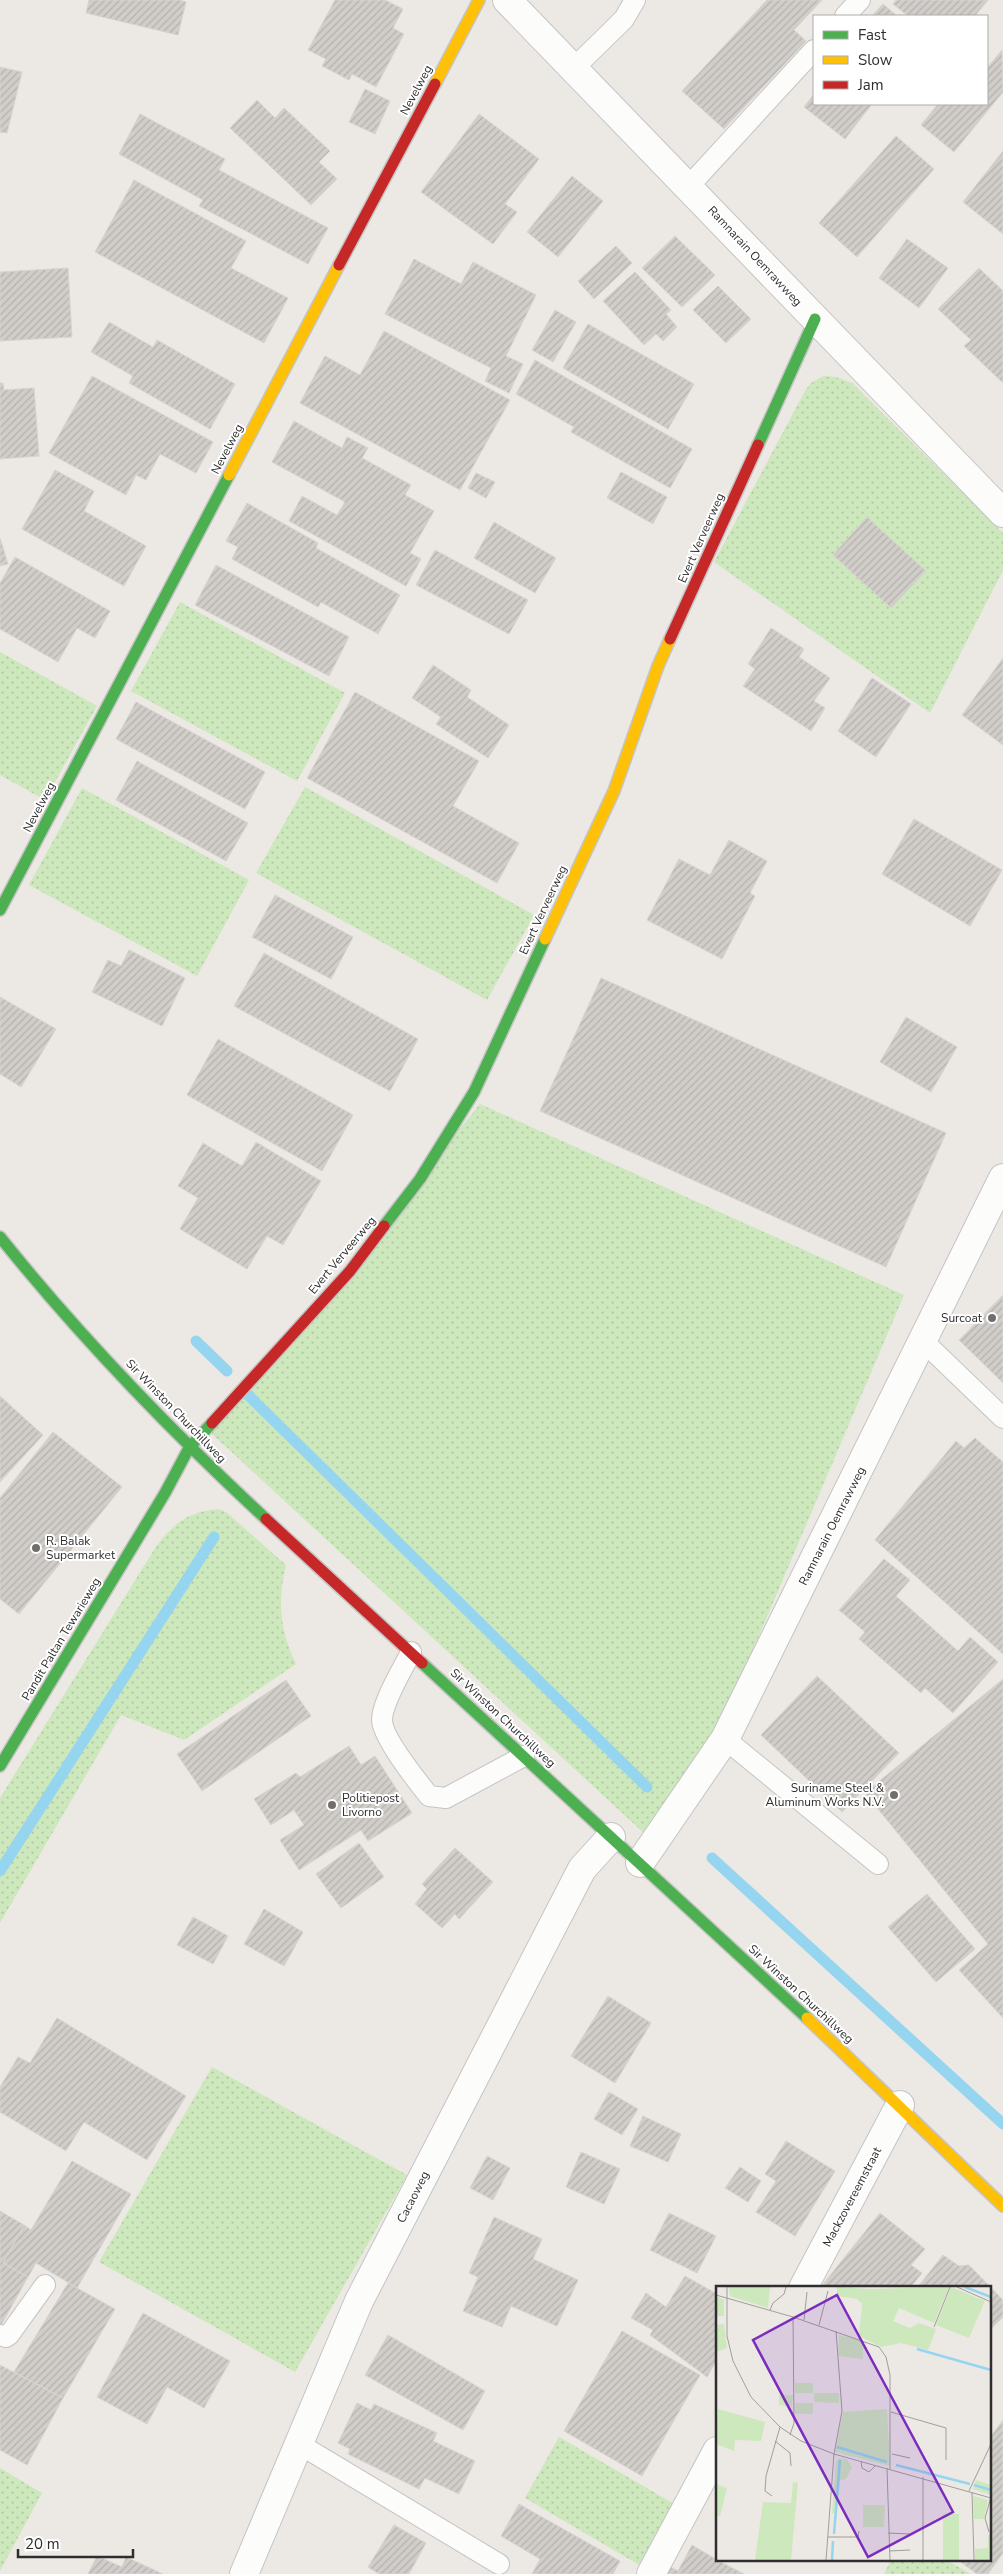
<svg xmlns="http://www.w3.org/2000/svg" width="1003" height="2574" font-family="'Nunito Sans',sans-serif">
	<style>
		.grass { fill: url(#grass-dots) }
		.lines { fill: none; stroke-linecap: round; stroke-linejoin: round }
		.stream { stroke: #95d5f0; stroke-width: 11 }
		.building { fill: url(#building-hatch); stroke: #d7d4d0 }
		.lane-casing { stroke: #c5c4c5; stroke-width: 22 }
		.street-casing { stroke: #c5c4c5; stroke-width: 30 }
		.fast-casing { stroke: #c5c4c5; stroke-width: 14 }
		.slow-casing { stroke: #c5c4c5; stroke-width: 14 }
		.jam-casing { stroke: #c5c4c5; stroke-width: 14 }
		.lane { stroke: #fcfcfb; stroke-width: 20 }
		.street { stroke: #fcfcfb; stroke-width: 28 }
		.fast { stroke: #4caf50; stroke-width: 11 }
		.slow { stroke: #ffc107; stroke-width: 11 }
		.jam { stroke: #c62828; stroke-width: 11 }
		.poi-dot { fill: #706f6e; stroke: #fff; stroke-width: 2 }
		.labels { text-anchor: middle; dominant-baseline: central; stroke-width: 4; stroke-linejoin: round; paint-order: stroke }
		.street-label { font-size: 12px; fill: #2e2e2e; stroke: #fff }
		.poi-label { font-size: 12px; fill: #2e2e2e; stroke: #fff; text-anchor: end }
		.inset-river { fill: none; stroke: #95d5f0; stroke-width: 2.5 }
		.inset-road { fill: none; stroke: #a09e9b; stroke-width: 1 }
		.view { fill: #7b2cbf; fill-opacity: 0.15; stroke: #7b2cbf; stroke-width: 2.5 }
		.inset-edge { fill: none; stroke: #2e2e2e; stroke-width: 2.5 }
	</style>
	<defs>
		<pattern id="grass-dots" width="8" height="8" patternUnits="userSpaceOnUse" patternTransform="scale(1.25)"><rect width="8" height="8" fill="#cde8bc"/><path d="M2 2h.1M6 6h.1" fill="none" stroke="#b0c7a2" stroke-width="1.8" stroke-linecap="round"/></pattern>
		<pattern id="building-hatch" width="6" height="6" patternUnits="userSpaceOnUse" patternTransform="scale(1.25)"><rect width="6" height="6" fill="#d1ceca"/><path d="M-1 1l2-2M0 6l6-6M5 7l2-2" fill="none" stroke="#b4b1ae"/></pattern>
	</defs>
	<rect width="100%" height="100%" fill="#ece8e4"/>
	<path class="grass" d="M823,376l13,1 16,6 151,150v37l-73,143 -216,-151 91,-171 6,-8z
		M180,602l165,91 -48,88 -166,-90z
		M0,652l97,54 -52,94 -45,-25z
		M305,787l229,128 -47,85 -231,-127z
		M82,788l167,92 -52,96 -168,-91z
		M480,1104l424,191 -198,465 -60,75 -435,-402z
		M219,1509l7,3 60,53c-9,36 -6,66 10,99l-112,76 -63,-25 -121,208v-125l157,-253c20,-24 31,-33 62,-36z
		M212,2067l195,108 -112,197 -196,-110z
		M559,2437l117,68 -35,61 -116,-68z
		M0,2468l42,25 -42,78z
		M891,2560h55l25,14h-87z"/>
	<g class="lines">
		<path class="stream" d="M196,1341l31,30
			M247,1394l400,393
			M712,1858l291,266
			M0,1871l214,-334"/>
	</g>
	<path class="building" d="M89,0h90l7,2 -8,33 -92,-22z
		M335,0h50l18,9 -10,19 11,6 -28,53 -24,-13 -3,6 -27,-14 4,-7 -18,-9z
		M767,0h55l-28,30 12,11 -82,88 -42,-38z
		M896,0h92l-13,16h-67l-15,-12z
		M883,4l14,12h-25z
		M1002,50l1,42 -49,60 -33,-27 17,-21h49v-36z
		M0,67l22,5 -15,61 -7,-1z
		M365,89l25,12 -15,33 -26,-12z
		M814,94v10h58l-27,35 -41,-32z
		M257,100l18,18 9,-10 46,43 -11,11 18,17 -26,26 -81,-77z
		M140,114l85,45 -6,11 109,58 -20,36 -109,-58 4,-6 -84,-46z
		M479,114l60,45 -34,45 12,8 -24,32 -72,-52z
		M896,136l38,33 -77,88 -38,-34z
		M1003,151v83l-40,-32z
		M572,176l31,25 -45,56 -31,-25z
		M134,180l112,61 -15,27 57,30 -24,45 -169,-91z
		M675,236l40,39 -33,32 -40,-39z
		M907,239l41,29 -29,40 -40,-30z
		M616,246l16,17 -38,36 -16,-18z
		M414,259l47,25 12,-22 63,33 -30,61 17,8 -14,29 -24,-12 6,-13 -106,-54z
		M68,268l4,69 -72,4v-69z
		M979,268l24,23v92l-39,-37 7,-6 -33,-31z
		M635,272l36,38 -5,4 11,13 -14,14 -7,-7 -12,11 -41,-44z
		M718,286l33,33 -25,24 -33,-33z
		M555,310l21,12 -23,40 -21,-12z
		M109,322l44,25 4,-7 78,44 -25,45 -81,-46 4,-7 -42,-24z
		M588,324l106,60 -26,45 -105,-61z
		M384,331l126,69 -50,90 -160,-87 25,-47 35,19z
		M535,360l157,89 -22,39 -99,-56 3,-5 -58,-33z
		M92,376l121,66 -17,31 -36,-19 -14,26 -10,-5 -10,20 -77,-42z
		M0,383h3l1,7 30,-2 5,68 -39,3z
		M294,421l48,27 5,-11 21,11 -6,10 49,27 -6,10 29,16 -24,42 11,6 -15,27 -117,-65 13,-25 35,19 8,-13 -73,-40z
		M55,470l39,21 -10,20 62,35 -22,40 -102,-57z
		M621,472l46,25 -14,27 -46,-26z
		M476,473l19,9 -9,16 -18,-10z
		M247,503l71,40 -2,5 84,47 -22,39 -57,-32 -3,5 -86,-48 6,-12 -12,-6z
		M867,517l59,54 -35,37 -58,-53z
		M494,522l62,36 -21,35 -61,-35z
		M0,538l8,26 -8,2z
		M435,550l93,50 -19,34 -93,-49z
		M15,557l95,54 -15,27 -18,-10 -19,34 -58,-33v-46z
		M216,565l133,72 -20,39 -134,-71z
		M771,628l33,21 -5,8 31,21 -16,23 11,7 -14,23 -68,-45 12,-17 -7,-5z
		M1003,658v87l-41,-30z
		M433,665l38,25 -4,7 42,28 -21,33 -52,-34 5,-7 -29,-19z
		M872,678l39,26 -35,53 -38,-26z
		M355,692l124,69 -26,45 66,37 -22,40 -190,-105z
		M136,702l129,70 -20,37 -129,-70z
		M137,761l111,62 -22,38 -110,-61z
		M914,819l88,51 -32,56 -88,-52z
		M729,840l38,21 -17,32 5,3 -33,63 -75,-39 32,-61 31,16z
		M275,895l78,42 -22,42 -79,-42z
		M129,950l56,28 -23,48 -70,-34 16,-32 13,6z
		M264,953l154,86 -28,52 -156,-85z
		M601,978l345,155 -60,134 -346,-156z
		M0,997l56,32 -35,58 -21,-13z
		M906,1017l51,30 -26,45 -51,-30z
		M218,1039l135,76 -31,56 -135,-76z
		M256,1142l65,39 -38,64 -16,-9 -20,33 -67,-40 18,-31 -20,-12 25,-43 39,23z
		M1003,1295v88l-44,-43z
		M0,1396l43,39 -43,47z
		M53,1432l69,55 -103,127 -19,-15v-101z
		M975,1438l28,24v192l-128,-114 81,-99 8,7z
		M884,1559l26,21 -14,16 62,55 12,-14 28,25 -45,51 -28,-25 -4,5 -62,-54 6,-7 -26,-22z
		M817,1676l82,77 -57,59 -81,-77z
		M1003,1679v339l-44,-48 29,-26 -123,-151z
		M286,1680l25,36 -109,75 -25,-37z
		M349,1746l12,19 14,-9 37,57 -44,28 -7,-11 -62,40 -19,-30 24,-15 -10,-15 -23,15 -17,-26 42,-26 4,4z
		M359,1843l25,34 -43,31 -25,-34z
		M455,1848l38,34 -34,37 -4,-5 -13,14 -27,-24 12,-15 -5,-5z
		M927,1894l48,55 -39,33 -48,-55z
		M264,1909l39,23 -19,34 -40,-22z
		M193,1917l35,19 -15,28 -36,-19z
		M608,1996l43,27 -36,60 -44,-27z
		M57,2018l129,78 -39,64 -63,-38 -18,29 -66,-39v-25l18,-30 12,6z
		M609,2092l29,17 -16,26 -28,-16z
		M643,2116l38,18 -13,28 -38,-16z
		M786,2141l49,30 -40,65 -39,-24 20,-31 -11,-7z
		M581,2152l39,17 -16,35 -38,-17z
		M487,2156l23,12 -17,32 -23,-12z
		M72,2161l59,33 -54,94 -41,-25 -8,14 -25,-14 21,-38 7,5z
		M740,2167l21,14 -13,21 -23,-14z
		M0,2211l24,14 -21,38 25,14 -28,50z
		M669,2213l47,23 -19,37 -47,-23z
		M880,2213l45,36 -14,16 11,8 -12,15h-90z
		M494,2217l48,22 -9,20 45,21 -21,46 -46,-20 -9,21 -39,-16 15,-34 -9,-4z
		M943,2255l16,11 10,-1 34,35v17l-14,14v-43h-72z
		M685,2276l32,18v66l-10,17 -57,-42 3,-5 -22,-12 15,-25 20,14z
		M68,2283l47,26 -52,89 -49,-26z
		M143,2313l87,48 -26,47 -37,-21 -20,37 -50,-27z
		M622,2331l78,44 -58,101 -78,-45z
		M388,2335l97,56 -22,39 -98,-55z
		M0,2365l63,33 -36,67 -27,-15z
		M357,2403l14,7 3,-6 63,29 -4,8 42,20 -16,33 -34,-16 -6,11 -71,-35 2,-5 -12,-6z
		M1003,2420v133l-15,21h-11l-19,-14h31v-121z
		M519,2504l101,57 -7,13h-81l8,-15 -39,-23z
		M394,2525l32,18 -17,31h-30l-11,-7z
		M692,2545l25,15 27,14h-80l4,-8 10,5z
		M97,2556l25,11 4,-10 37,17h-75z"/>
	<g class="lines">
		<defs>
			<path id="lane" d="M845,16l15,-16
				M573,69l51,-50 11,-19
				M689,186l125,-136
				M924,1342l79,76
				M411,1652c-8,17 -29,50 -29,68 0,17 35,61 47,76l17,2 78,-42
				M725,1739l153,125
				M0,2335l6,2 3,-2 36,-50
				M299,2444l200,120"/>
			<path id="street" d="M507,0l496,513
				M640,1863l85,-124 278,-561
				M803,2288l97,-183
				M244,2574l115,-273 223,-432 29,-32
				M651,2574l66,-123"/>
			<path id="fast" d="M758,445l57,-126
				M0,910l229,-435
				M384,1226l36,-47 54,-87 71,-153
				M0,1237c81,101 171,194 266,282
				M422,1663l385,355
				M0,1766l165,-273 24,-45 23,-25"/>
			<path id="slow" d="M435,84l44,-84
				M229,475l110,-210
				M545,939l69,-148 44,-125 12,-27
				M807,2018l196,188"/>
			<path id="jam" d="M339,265l96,-181
				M670,639l88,-194
				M212,1423l138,-152 34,-45
				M266,1519l156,144"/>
		</defs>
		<use href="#lane" class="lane-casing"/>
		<use href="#street" class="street-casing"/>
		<use href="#fast" class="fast-casing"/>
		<use href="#slow" class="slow-casing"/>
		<use href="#jam" class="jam-casing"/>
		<use href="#lane" class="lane"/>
		<use href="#street" class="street"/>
		<use href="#fast" class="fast"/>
		<use href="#slow" class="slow"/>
		<use href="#jam" class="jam"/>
	</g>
	<g class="poi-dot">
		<circle cx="992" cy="1318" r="5"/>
		<circle cx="36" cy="1548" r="5"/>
		<circle cx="894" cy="1795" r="5"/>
		<circle cx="332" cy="1805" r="5"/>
	</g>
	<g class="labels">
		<g class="street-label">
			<text transform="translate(416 90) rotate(-62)">Nevelweg</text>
			<text transform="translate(755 256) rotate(47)">Ramnarain Oemrawweg</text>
			<text transform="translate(227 449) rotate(-62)">Nevelweg</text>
			<text transform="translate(701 538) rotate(-66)">Evert Verveerweg</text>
			<text transform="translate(39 807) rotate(-62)">Nevelweg</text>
			<text transform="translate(543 910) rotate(-65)">Evert Verveerweg</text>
			<text transform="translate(342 1255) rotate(-50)">Evert Verveerweg</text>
			<text transform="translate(176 1411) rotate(46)">Sir Winston Churchillweg</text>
			<text transform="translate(832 1526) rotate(-63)">Ramnarain Oemrawweg</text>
			<text transform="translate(61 1639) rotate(-59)">Pandit Paltan Tewarieweg</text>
			<text transform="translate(503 1718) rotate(43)">Sir Winston Churchillweg</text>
			<text transform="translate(801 1994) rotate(43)">Sir Winston Churchillweg</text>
			<text transform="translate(413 2197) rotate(-63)">Cacaoweg</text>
			<text transform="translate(852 2197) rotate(-62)">Mackzovereemstraat</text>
		</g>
		<g class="poi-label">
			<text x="982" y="1318">Surcoat</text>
			<text x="46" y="1541" text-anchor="start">R. Balak<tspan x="46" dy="14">Supermarket</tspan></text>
			<text x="884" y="1788">Suriname Steel &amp;<tspan x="884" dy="14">Aluminum Works N.V.</tspan></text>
			<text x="342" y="1798" text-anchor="start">Politiepost<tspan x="342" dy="14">Livorno</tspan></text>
		</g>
	</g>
	<g transform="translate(716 2286)">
		<rect width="275" height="275" fill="#ece8e4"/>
		<path d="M13,1h41l-2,21 -38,-12zM121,1l34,2 78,-2 -15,36 -35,-15 -6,13 17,7 9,-5 17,6 -8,21 -27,-7 -20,4 -22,-11 3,-32 -5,-5 -20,-3zM235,1l34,14 -16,37 -33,-13zM0,10l8,4v16h-8zM8,38l3,24 -11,4v-27zM123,49l24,6v18l-25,-3zM79,97h18v10h-18zM98,107h25v10l-25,-1zM63,109h14l-1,11 -13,-1zM79,117h18v11h-18zM2,123l47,13 -4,19 -26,-1 -1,11 -18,-7zM171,123l3,57 -55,-14 8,-40zM123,172l8,1 5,8 -6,12 -6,1 -3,34 -5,-1 4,-52zM260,194l15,5v10l-18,-6zM77,196l5,1 -7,77h-36l8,-58 28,1zM0,198l11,4 -7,28 -4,-1zM147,219h22l-1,22h-21zM227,228h16v46h-16zM272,249h3v25h-16v-11l13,-1z" fill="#cde8bc"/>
		<path d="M257,210l15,4 -4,19h-10z" fill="#cde8bc"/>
		<path class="inset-river" d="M249,1l26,10M201,63l74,21M121,161l50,15M180,179l74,19M258,199l17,5M118,248l6,-74M116,274l1,-19"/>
		<path class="inset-road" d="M11,1v49l6,25 18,36 29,30 21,14 33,13 157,44M241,1l34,15M0,9l77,22 86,30 7,10 4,18v94M54,24l3,-7 11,-9 2,-7M88,34l3,-28M103,39l9,-34M218,41l16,-40M175,126l55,16v32M74,149l4,-12 -1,-106M59,155l15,12 1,13M176,168l18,4M145,175l1,7 7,4 7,-7M171,182l3,92M207,191v83M253,205l22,-47M256,206l2,68M56,210l-7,-5 1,-15 14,-49M273,246l-4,-14 6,-21M172,247l22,1M112,251h30l1,-6M173,265l21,-1M110,274l8,-106 8,-43 -6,-80"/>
		<path class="view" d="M121,9l116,217 -85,45 -115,-217z"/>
		<rect width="275" height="275" class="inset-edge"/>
	</g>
	<rect x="813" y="15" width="175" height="90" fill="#ffffff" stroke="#ababab"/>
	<rect x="823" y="31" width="25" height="8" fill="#4caf50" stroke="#ababab"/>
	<text x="858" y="40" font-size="15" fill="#2e2e2e">Fast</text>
	<rect x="823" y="56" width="25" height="8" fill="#ffc107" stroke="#ababab"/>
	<text x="858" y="65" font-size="15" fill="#2e2e2e">Slow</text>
	<rect x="823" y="81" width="25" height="8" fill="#c62828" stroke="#ababab"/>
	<text x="858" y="90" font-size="15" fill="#2e2e2e">Jam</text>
	<path d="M18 2549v8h115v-8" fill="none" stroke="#2e2e2e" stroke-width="2.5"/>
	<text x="25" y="2549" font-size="15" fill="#2e2e2e" stroke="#ffffff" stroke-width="4" paint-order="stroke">20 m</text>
</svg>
